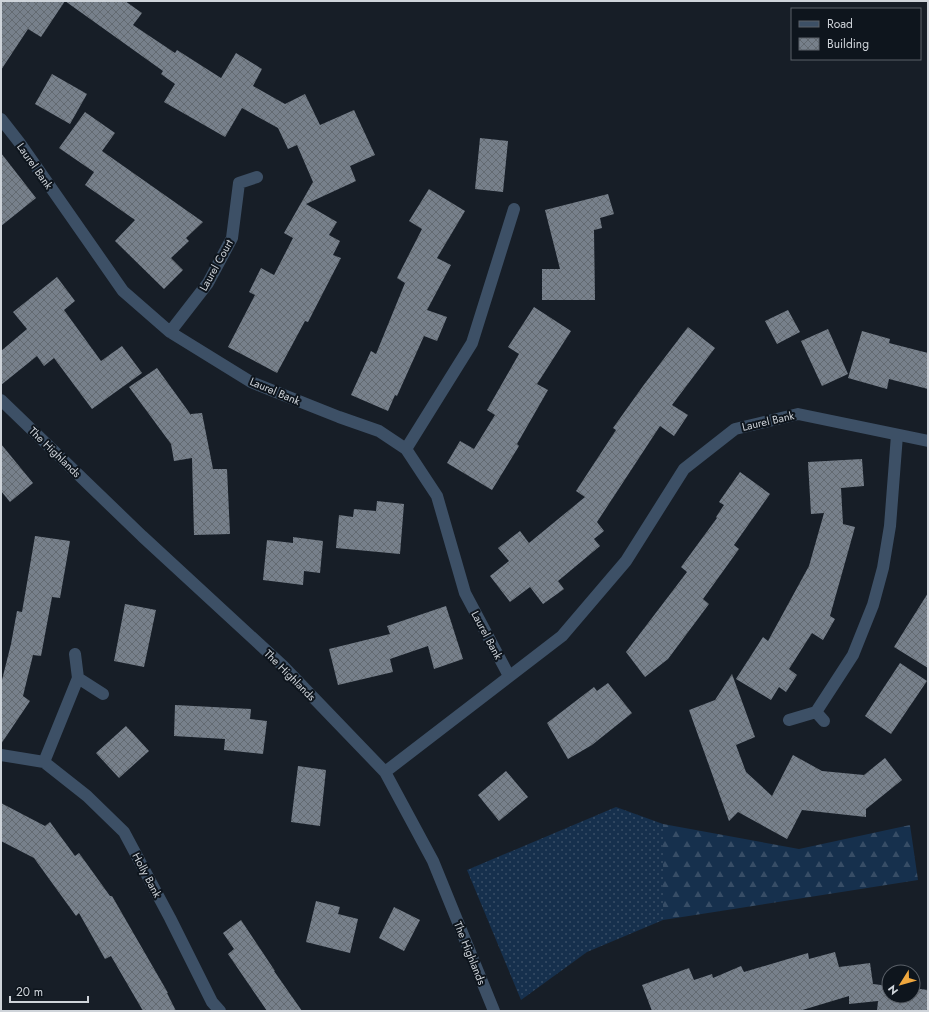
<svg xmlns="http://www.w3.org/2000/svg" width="929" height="1012" font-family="Jost,sans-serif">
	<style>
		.grass { fill: url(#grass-dots) }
		.forest { fill: url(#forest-firs) }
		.building { fill: url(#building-cross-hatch) }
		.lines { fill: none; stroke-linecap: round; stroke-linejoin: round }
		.street { stroke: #3d5066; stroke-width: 12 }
		.labels { text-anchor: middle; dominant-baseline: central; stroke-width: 4; stroke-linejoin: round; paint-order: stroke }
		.street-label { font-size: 11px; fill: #cfd4da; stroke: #0e151d }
	</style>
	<defs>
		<pattern id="grass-dots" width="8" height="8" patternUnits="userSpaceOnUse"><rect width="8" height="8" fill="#16304d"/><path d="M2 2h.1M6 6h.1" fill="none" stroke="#374d66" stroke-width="1.8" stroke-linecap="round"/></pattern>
		<pattern id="forest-firs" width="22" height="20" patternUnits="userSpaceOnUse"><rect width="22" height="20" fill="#16304d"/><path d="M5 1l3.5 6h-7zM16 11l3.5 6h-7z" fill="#374d66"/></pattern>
		<pattern id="building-cross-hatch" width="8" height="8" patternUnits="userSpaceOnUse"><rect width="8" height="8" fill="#77808b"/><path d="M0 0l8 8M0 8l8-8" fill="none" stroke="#636a71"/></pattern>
	</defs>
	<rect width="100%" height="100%" fill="#171e27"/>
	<path class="grass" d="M616,807l47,17v96l-76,32 -66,48 -54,-130z"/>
	<path class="forest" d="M663,824l136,25 111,-24 8,55 -255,40z"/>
	<path class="building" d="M1,1h124l17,12 -9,12 42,28 2,-3 44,28 15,-25 26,16 -9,17 32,18 20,-10 15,31 34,-15 21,45 -25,11 6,15 -50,23 31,18 -8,13 11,6 -7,14 8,3 -33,64 -3,-1 -28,52 -49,-26 27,-52 -6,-3 12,-24 13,7 19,-37 -9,-5 29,-51 -16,-37 -9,4 -10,-21 -36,-20 -17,29 -61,-35 11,-18 -14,-10 2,-3 -98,-70 -24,36 -13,-8 -27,41z
		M52,74l35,20 -17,30 -35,-20z
		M85,112l30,21 -13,18 101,71 -17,16 3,3 -18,17 12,12 -19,19 -49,-48 20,-21 -50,-35 9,-13 -35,-24z
		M480,138l28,3 -5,51 -28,-3z
		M1,153l35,45 -35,28z
		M429,189l36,22 -28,47 14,7 -24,45 20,7 -10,24 -13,-5 -27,60 -2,-1 -7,16 -37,-16 20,-44 5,3 29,-71 -8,-5 25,-49 -13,-8z
		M608,194l6,20 -14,4 2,10 -8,2 1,70h-53v-31h18l-15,-59z
		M57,277l18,24 -11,9 37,51 21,-15 20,27 -50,36 -38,-51 -10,8 -7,-10 -36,29v-34l26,-22 -14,-17z
		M534,307l37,24 -34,53 11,6 -31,54 2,2 -27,44 -45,-27 13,-22 14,8 21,-34 -8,-5 32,-56 -11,-7z
		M788,310l12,22 -23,12 -12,-23z
		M688,327l27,21 -43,57 16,10 -14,21 -14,-10 -63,96 7,9 -10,8 6,7 -42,35 6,8 -21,15 -13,-17 -20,15 -20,-26 19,-15 -11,-13 22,-17 9,12 56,-46 -9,-6 40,-61 -3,-2 30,-42z
		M828,329l20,45 -26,12 -21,-45z
		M862,331l28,8 -1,4 39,10v36l-39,-10 -2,10 -39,-11z
		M157,368l34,47v-1l11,-1 11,56h14l3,65 -36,1 -2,-77 -18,3 -3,-17 -42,-57z
		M1,444l32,39 -23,19 -9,-11z
		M862,459l2,27 -23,2 2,36 12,3 -25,89 5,3 -12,21 -11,-7 -23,36 8,6 -11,17 -7,-5 -8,13 -35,-21 27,-42 5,4 41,-75 15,-53 -13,1 -3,-52z
		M740,472l30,22 -36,51 5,4 -36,50 6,5 -41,55 -23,18 -19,-25 61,-80 -6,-5 36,-49 -1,-1 8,-12 -5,-3z
		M377,501l27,3 -4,50 -64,-6 3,-33 14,2 1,-8 22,2z
		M35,536l35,5 -10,57 -8,-1 -11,59 -8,-1 -10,41 7,5 -29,43v-60l10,-40 6,-33 5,1z
		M293,537l30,4 -3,32 -16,-2 -1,14 -40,-5 4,-40 26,3z
		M928,593v75l-34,-21z
		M125,604l31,6 -12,57 -30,-6z
		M446,606l17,53 -29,10 -6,-23 -38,13 3,13 -55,13 -9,-36 61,-15 -3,-8z
		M900,663l27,18 -36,53 -26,-18z
		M732,674l23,63 -19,8 10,27 26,24 21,-41 29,16 42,4 21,-17 17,22 -36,29v8l-64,-7 -15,29 -49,-27 -9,9 -40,-111 26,-10z
		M608,683l24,30 -40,32 -24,14 -21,-36 47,-36 3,4z
		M175,705l76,4 -1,10 17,2 -4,33 -39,-4 1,-11 -51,-3z
		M126,726l23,25 -30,27 -23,-25z
		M298,766l28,4 -6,56 -29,-4z
		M506,771l22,26 -29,24 -21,-26z
		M1,803l44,23 5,-4 25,34 4,-3 31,43h2l56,97h-1l9,18h-33l-32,-55 -6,3 -26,-46 -3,3 -42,-58 -33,-17z
		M316,901l24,6 -2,7 20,5 -8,34 -44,-11z
		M394,907l26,13 -16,31 -25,-13z
		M241,920l34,51h-1l28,40h-35l-39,-57 6,-5 -11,-16z
		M835,952l4,15 31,-4 3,21 16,2v10h24v-8l15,2v21h-51l1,-10 -29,3v-8l-50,15h-147l-10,-26 47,-17 5,12 18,-6 1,4 28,-12 3,6 64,-19 1,6z"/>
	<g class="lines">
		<path class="street" d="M1,119l18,23 104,149 47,41 81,50 88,35 40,14 27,18 31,47 28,97 44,83
			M170,332l38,-49 24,-45 7,-55 18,-6
			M1,400l141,136 141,130 102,106 48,89 61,150
			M406,449l66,-106 42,-134
			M78,678l25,16
			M816,712l37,-57 20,-50 10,-37 7,-42 7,-91
			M789,720l27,-8 8,9
			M1,755l43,7 43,34 37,36 46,86 42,84 8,9
			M44,762l34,-84 -3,-24
			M385,772l177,-136 64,-75 58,-92 51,-40 63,-15 130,27"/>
	</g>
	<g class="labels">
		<g class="street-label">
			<text transform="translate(35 166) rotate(55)">Laurel Bank</text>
			<text transform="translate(216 265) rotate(-61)">Laurel Court</text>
			<text transform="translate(275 391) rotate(23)">Laurel Bank</text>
			<text transform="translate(768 421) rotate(-13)">Laurel Bank</text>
			<text transform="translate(55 452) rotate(44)">The Highlands</text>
			<text transform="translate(487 635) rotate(62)">Laurel Bank</text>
			<text transform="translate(290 675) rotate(45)">The Highlands</text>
			<text transform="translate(147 875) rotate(62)">Holly Bank</text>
			<text transform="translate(470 953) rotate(68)">The Highlands</text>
		</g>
	</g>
	<rect width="929" height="1012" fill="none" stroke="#cfd4da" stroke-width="4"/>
	<rect x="791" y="8" width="130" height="52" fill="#0e151d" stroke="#5b6169"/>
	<rect x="799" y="21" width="20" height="6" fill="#3d5066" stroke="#5b6169"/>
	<text x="827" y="28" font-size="12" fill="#cfd4da">Road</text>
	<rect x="799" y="38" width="20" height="12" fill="url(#building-cross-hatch)" stroke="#5b6169"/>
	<text x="827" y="48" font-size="12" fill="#cfd4da">Building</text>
	<g transform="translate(901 984) rotate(233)"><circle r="19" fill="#0e151d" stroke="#5b6169"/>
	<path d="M0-3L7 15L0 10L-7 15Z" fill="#efa73e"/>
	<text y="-6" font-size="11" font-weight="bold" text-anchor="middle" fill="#cfd4da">N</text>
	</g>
	<path d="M10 996v6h78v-6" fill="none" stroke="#cfd4da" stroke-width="2"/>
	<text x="16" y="996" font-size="12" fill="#cfd4da" stroke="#0e151d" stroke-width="3" paint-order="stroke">20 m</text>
</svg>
